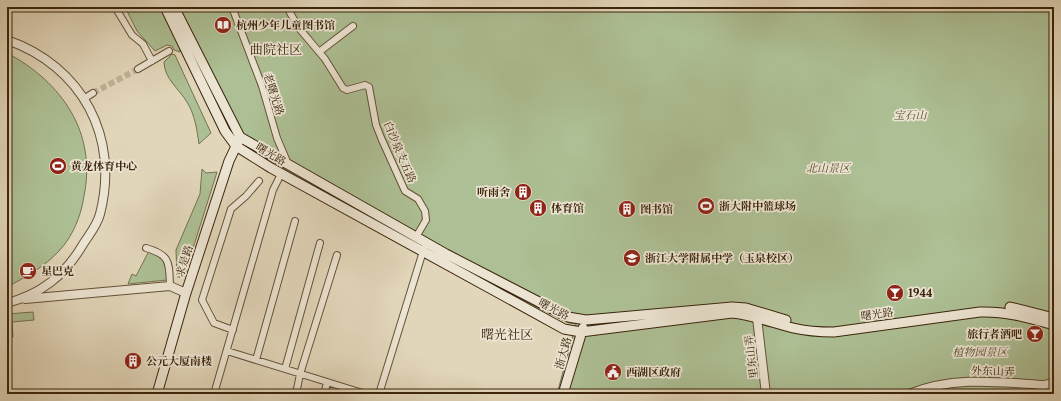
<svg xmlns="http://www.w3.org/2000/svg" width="1061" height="401" font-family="'Libre Caslon Text','Noto Serif SC',serif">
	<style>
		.green { fill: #adbf94; stroke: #747250 }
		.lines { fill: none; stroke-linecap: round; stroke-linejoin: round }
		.minor-tunnel { stroke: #c1b397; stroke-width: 6; stroke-dasharray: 6 3; stroke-linecap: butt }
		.minor-casing { stroke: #655137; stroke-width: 8 }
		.tertiary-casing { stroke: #655137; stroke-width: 10 }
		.secondary-casing { stroke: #3b250b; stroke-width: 11 }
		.minor { stroke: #ece4d2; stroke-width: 6 }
		.tertiary { stroke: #ece4d2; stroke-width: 8 }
		.secondary { stroke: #ece4d2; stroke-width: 9 }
		.labels { text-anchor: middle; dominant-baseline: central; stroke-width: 3.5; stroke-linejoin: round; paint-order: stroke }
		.poi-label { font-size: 11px; font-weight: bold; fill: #3b250b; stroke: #ece4d2; text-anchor: start }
		.street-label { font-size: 11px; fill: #3b250b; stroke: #ece4d2 }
		.park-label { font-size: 11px; font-style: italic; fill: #584c2d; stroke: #ece4d2 }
		.quarter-label { font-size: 13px; fill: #3b250b; stroke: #ece4d2 }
	</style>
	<rect width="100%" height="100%" fill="#e2d6ba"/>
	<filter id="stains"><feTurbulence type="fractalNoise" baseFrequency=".005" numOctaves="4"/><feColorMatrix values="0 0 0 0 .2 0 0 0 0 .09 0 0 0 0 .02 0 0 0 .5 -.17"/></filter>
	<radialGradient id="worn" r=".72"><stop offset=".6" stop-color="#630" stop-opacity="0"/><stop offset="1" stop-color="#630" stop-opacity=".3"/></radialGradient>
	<path class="green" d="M125,7h36l19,34v11l-6,-2 -2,-4 -5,-1 -12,6 -18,-20z
		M169,7h885v387h-497l19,-70 -7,-1 -33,-16 -291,-160 -15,-16z
		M7,53c55,29 90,80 77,143 -3,20 -11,40 -25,55 -15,16 -33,26 -52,36z
		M172,54l3,1 36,78 -12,11c-2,-14 -4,-29 -12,-42 -8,-13 -23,-24 -23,-40z
		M202,169l4,4 11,-1 -33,105h-7l-1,-27 24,-56z
		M149,251l13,7 4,11 1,11 -39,4 4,-10 4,2z
		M33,312l1,8 -22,2 1,15h-6v-23z"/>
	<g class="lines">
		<path class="minor-tunnel" d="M93,93l45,-24"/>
		<defs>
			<path id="minor" d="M115,7l17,28 11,9 9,17
				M232,7l30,79 15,52 11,26
				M287,7l11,20 27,32 18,29 4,2 18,-5 4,2 7,38 6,15 23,51 13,8 7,12 1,9 -10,17
				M319,52l34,-26
				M138,69l31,-18
				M85,98l8,-5
				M146,248c25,7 23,15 24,38
				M233,330l-19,-7 -12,-23 29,-91 15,-13 13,-15
				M227,351l139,43
				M256,360l39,-139
				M285,369l35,-126
				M214,394l59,-204 8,-16
				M296,394l4,-20 37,-119
				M324,394l3,-11
				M379,394l45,-146"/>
			<path id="tertiary" d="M7,40c75,26 113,97 93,174 -3,12 -12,22 -18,32 -18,30 -41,48 -75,57
				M25,299l145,-13 16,7
				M757,318l9,76
				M909,394c45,-18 89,-12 135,-9l10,-2"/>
			<path id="secondary" d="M165,7l60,124 11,15 35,22 293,161 17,3 151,-19c21,2 41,10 61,15 13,3 27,4 41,4l146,-20c26,-1 49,6 74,13
				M174,7l66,130 206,117 122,63 18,3 146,-13 14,1 40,12
				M1010,307l44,11
				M157,394l29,-101 43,-132 10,-21
				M563,394l20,-66"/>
		</defs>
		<use href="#minor" class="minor-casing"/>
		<use href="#tertiary" class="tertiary-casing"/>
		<use href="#secondary" class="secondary-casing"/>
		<use href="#minor" class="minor"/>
		<use href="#tertiary" class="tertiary"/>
		<use href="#secondary" class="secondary"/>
	</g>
	<defs>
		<symbol id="library-disc" viewBox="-11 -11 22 22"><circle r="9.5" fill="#8f2418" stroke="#ece4d2"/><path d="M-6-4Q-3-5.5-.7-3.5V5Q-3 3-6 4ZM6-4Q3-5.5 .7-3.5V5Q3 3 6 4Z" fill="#fff"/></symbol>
		<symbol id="stadium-disc" viewBox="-11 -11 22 22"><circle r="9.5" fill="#8f2418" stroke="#ece4d2"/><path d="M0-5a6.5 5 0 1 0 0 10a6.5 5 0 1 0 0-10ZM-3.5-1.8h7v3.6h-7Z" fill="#fff"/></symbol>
		<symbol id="building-disc" viewBox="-11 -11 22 22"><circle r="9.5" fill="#8f2418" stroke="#ece4d2"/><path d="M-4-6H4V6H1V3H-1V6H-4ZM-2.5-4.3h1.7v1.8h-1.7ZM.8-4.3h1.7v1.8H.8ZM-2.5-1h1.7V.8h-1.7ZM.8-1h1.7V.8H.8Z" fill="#fff"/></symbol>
		<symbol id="school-disc" viewBox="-11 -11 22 22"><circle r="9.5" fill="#8f2418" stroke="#ece4d2"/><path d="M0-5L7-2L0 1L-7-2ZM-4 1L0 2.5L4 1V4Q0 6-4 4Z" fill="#fff"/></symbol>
		<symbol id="cafe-disc" viewBox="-11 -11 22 22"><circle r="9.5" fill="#8f2418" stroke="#ece4d2"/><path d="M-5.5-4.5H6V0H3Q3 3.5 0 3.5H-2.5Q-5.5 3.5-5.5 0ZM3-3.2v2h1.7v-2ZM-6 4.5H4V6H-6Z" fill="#fff"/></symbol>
		<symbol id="bar-disc" viewBox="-11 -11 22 22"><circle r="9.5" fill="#8f2418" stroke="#ece4d2"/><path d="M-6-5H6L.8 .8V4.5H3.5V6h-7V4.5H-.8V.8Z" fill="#fff"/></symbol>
		<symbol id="civic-disc" viewBox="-11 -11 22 22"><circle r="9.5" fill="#8f2418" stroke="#ece4d2"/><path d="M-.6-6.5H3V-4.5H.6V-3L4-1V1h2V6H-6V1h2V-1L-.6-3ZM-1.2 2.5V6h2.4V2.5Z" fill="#fff"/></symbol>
	</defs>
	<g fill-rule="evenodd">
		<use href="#library-disc" x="213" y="15" width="20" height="20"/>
		<use href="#stadium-disc" x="48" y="156" width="20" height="20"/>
		<use href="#building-disc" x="513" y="182" width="20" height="20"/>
		<use href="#stadium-disc" x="696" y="196" width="20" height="20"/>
		<use href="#building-disc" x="528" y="198" width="20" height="20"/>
		<use href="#building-disc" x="617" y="199" width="20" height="20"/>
		<use href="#school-disc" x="622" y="248" width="20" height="20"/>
		<use href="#cafe-disc" x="18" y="261" width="20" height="20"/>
		<use href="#bar-disc" x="885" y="283" width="20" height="20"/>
		<use href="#bar-disc" x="1025" y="324" width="20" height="20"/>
		<use href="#building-disc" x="123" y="351" width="20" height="20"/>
		<use href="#civic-disc" x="603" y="362" width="20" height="20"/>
	</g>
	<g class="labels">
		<g class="poi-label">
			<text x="236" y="25">杭州少年儿童图书馆</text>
			<text x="71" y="166">黄龙体育中心</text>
			<text x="510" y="192" text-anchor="end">听雨舍</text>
			<text x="719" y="206">浙大附中篮球场</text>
			<text x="551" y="208">体育馆</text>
			<text x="640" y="209">图书馆</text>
			<text x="645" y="258">浙江大学附属中学（玉泉校区）</text>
			<text x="41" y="271">星巴克</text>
			<text x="908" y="293">1944</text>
			<text x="1022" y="334" text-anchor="end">旅行者酒吧</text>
			<text x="146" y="361">公元大厦南楼</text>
			<text x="626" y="372">西湖区政府</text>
		</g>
		<g class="street-label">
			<text transform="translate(274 94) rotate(72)">老曙光路</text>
			<text transform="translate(400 152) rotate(67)">白沙泉支五路</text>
			<text transform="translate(271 154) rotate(31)">曙光路</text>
			<text transform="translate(184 261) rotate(-72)">求是路</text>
			<text transform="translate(554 309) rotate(27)">曙光路</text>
			<text transform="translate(877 314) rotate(-8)">曙光路</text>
			<text transform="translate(563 353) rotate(-74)">浙大路</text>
			<text transform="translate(751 357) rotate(-97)">里东山弄</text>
			<text transform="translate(993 371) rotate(2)">外东山弄</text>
		</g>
		<g class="park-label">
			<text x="910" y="115">宝石山</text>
			<text x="828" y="168">北山景区</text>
			<text x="980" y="352">植物园景区</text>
		</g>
		<g class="quarter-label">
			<text x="276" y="49">曲院社区</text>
			<text x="507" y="334">曙光社区</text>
		</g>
	</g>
	<rect width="1061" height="401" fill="none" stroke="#e2d6ba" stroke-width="24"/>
	<rect x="8" y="8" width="1045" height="385" fill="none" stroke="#3b250b" stroke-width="2"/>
	<rect x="12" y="12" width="1037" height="377" fill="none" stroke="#3b250b"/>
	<rect width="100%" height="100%" filter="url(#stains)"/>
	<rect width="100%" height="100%" fill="url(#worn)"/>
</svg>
